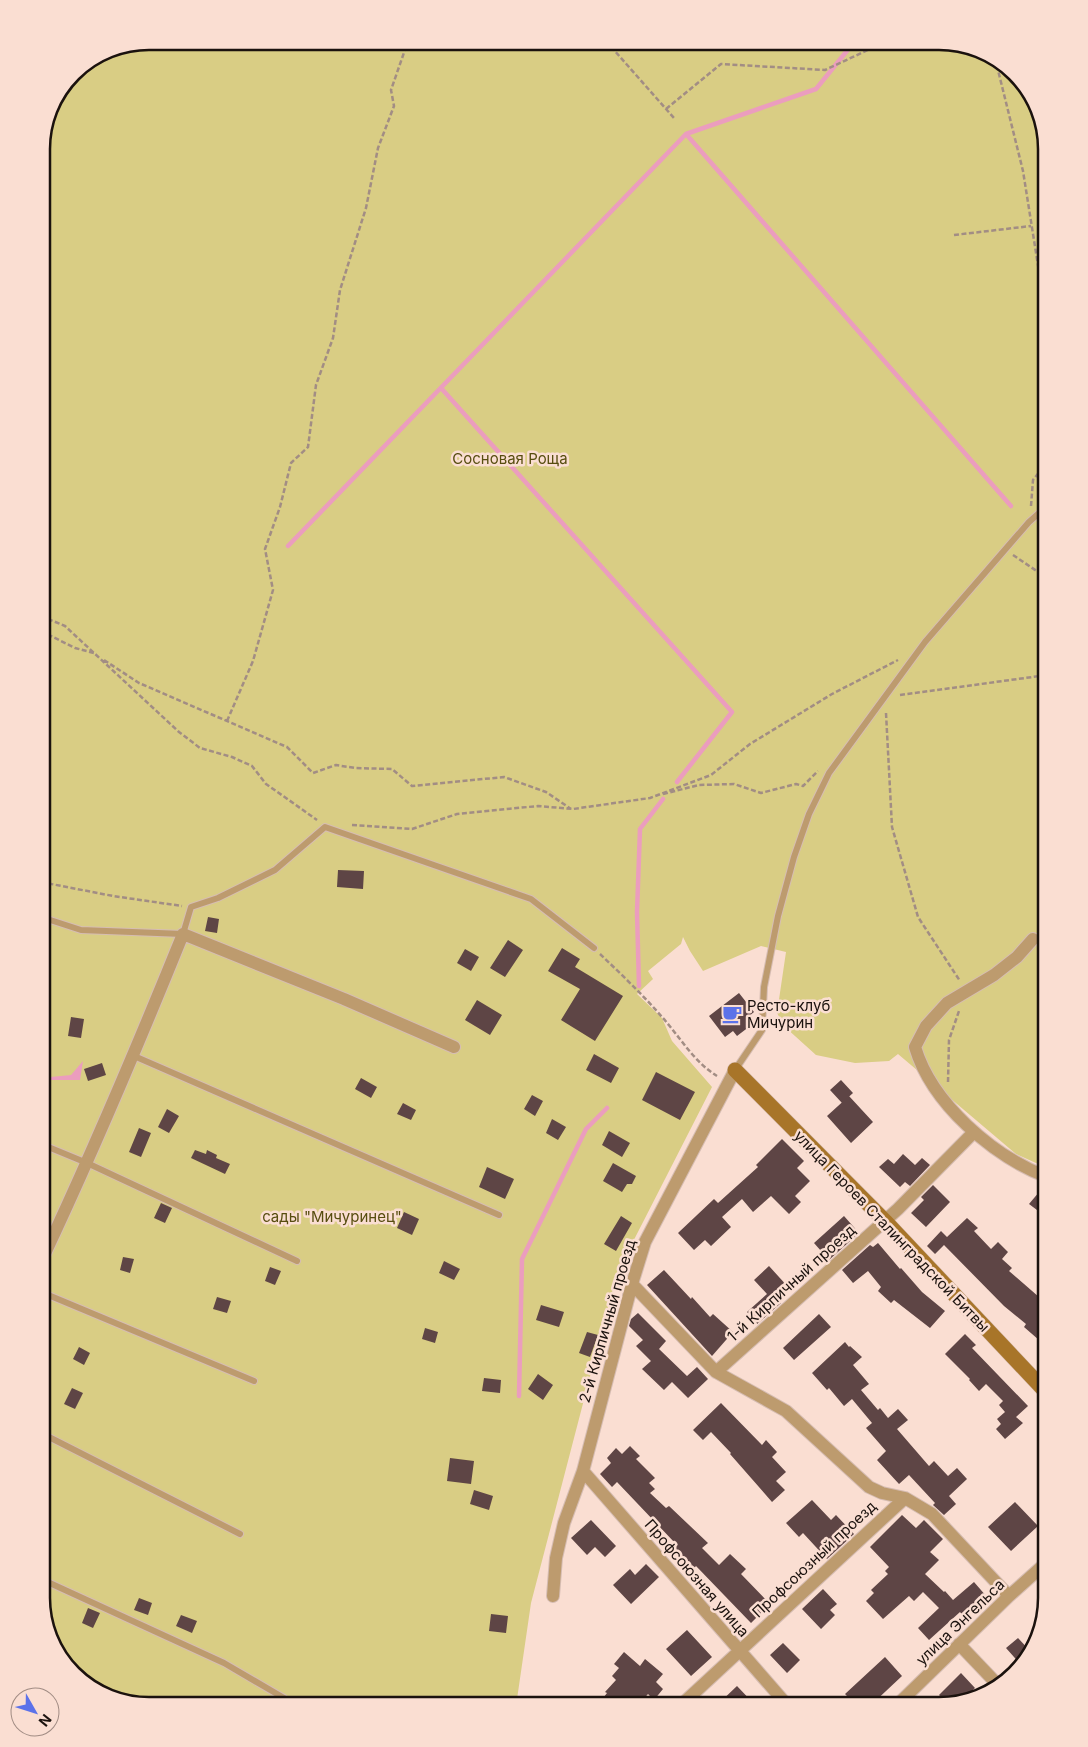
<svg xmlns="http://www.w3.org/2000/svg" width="1088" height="1747" font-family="Inter,sans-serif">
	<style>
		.green { fill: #d9cd84 }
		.water { fill: #eb9dbe }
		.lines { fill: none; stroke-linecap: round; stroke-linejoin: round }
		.stream { stroke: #eb9dbe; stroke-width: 4.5 }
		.building { fill: #5e4545 }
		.lane-casing { stroke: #d6bdb3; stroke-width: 8 }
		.street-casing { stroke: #d6bdb3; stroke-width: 14 }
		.secondary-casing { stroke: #d6bdb3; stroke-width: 16 }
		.path { stroke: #a28d84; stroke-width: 2.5; stroke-dasharray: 5 2.5; stroke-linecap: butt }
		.lane { stroke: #bd9b6e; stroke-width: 6 }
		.street { stroke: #bd9b6e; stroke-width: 12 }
		.secondary { stroke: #a87529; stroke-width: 15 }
		.labels { text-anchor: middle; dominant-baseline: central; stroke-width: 5; stroke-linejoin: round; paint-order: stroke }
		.park-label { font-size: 15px; fill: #574d0f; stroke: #faded2 }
		.poi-label { font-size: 15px; fill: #1b120e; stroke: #faded2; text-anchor: start }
		.street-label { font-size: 15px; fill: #1b120e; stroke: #faded2 }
		.rim { fill: none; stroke: #1b120e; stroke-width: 2.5 }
	</style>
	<rect width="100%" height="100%" fill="#faded2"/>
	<path class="green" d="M149,41l798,1 52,18 37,41 11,48v1019l-31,-14 -118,-100 -9,7 -34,2 -39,-8 -31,-28 -8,-14 9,-61 -25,-6 -58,25 -13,-20 -7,-14 -2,7 -33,27 5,8 -16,15 25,24 10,23 40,46 -95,186 -86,330 -15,103h-374l-53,-18 -37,-42 -11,-48v-1456l9,-35 23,-34 35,-24z"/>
	<path class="water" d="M83,1061l-3,19h-31l-8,2v-4l30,-3z"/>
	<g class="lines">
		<path class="stream" d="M686,134l325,372
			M441,388l291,324 -55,70
			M288,546l398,-412 130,-45 39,-48
			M639,986l-2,-74 3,-83 23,-30
			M519,1396l3,-137 64,-130 21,-21"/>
	</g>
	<path class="building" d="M338,870l26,1 -1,18 -26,-2z
		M208,917l11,2 -2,14 -12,-2z
		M508,940l15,10 -18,27 -15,-9z
		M562,948l18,11 -5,8 48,29 -28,45 -34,-21 19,-31 -32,-18z
		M465,949l14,8 -8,14 -14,-8z
		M739,993l15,19 -6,5 6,6 -17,13 -4,-5 -8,6 -16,-21z
		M477,1000l25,15 -12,20 -25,-15z
		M71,1017l13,2 -3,19 -13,-2z
		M594,1054l25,14 -8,15 -25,-13z
		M102,1063l4,12 -18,6 -4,-12z
		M656,1072l39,20 -15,28 -38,-20z
		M361,1078l16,9 -6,11 -16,-9z
		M841,1080l12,13 -11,10 -12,-13z
		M532,1095l11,6 -8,15 -11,-7z
		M849,1096l24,26 -22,21 -24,-27z
		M403,1103l13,7 -5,10 -14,-6z
		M167,1109l12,7 -10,17 -11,-6z
		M552,1119l14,8 -8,13 -12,-7z
		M139,1128l12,5 -10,24 -12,-5z
		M609,1131l21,12 -8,14 -20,-12z
		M782,1139l22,22 -7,7 13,13 -15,15 6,6 -12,12 -18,-18 -18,16 -11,-13 -20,18 9,10 -20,19 -6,-6 -11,10 -16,-17 36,-34 4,4 40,-36 -2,-2z
		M195,1150l11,4 1,-4 10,5 -1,3 14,6 -5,10 -34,-16z
		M903,1154l12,11 7,-7 8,7 -20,21 -5,-4 -5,5 -21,-20 9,-8 6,5z
		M613,1163l23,13 -4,8h-5l-5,8 -19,-11z
		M487,1167l27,12 -9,20 -26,-12z
		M933,1185l17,17 -24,25 -15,-14 13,-13 -3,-3z
		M1045,1185h2v21l-6,7 -12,-9z
		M161,1203l11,5 -7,15 -11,-5z
		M404,1212l15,7 -7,16 -15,-7z
		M621,1216l11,7 -16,28 -12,-7z
		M844,1216l15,17 -30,27 -15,-17z
		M967,1218l11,10 -4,3 17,18 7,-7 10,10 -6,7 10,9 -3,3 38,33v43l-23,-20 2,-3 -22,-18 -60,-61 -9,9 -8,-8 14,-15 6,6z
		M878,1243l22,26 1,-1 21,24 23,19 -15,17 -36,-28 -3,3 -13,-12 3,-4 -13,-16 -15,12 -11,-13 28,-25 3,2z
		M123,1257l11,2 -4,14 -10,-3z
		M444,1261l16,8 -6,11 -15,-7z
		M769,1266l20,22 -12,10 4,5 -24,21 -10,-12 20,-18 -13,-14z
		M270,1267l11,4 -6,14 -10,-4z
		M664,1270l27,29 1,-2 18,20 3,-3 20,18 -21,24 -65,-71z
		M217,1297l14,4 -4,12 -14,-4z
		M541,1305l23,7 -5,15 -23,-7z
		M638,1313l28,28 -7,8 28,27 10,-9 11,12 -20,19 -16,-16 -8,8 -22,-21 9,-8 -15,-15 7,-6 -14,-14 2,-7z
		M819,1314l12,13 -37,33 -11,-12z
		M425,1328l13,4 -3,11 -13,-4z
		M587,1332l11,3 -8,22 -11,-4z
		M965,1334l11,11 -4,3 56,58 -12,11 7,6 -18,16 -9,-10 5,-5 -4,-5 8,-7 -6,-7 4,-4 -17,-17 -7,7 -10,-11 1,-1 -25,-25z
		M845,1342l4,5 1,-1 12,11 -9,8 16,19 -8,6 17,20 2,-2 8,10 10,-9 10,11 -11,9 32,37 5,-5 14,15 9,-8 10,11 -18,17 7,8 -12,11 -11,-10 2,-2 -26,-28 -10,9 -22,-24 9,-9 -20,-23 6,-5 -20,-24 -8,7 -15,-18 -2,2 -15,-17z
		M79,1347l11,6 -6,12 -11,-6z
		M538,1374l15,11 -10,15 -15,-11z
		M484,1378l17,2 -1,13 -18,-2z
		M72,1388l11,5 -8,16 -11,-5z
		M721,1403l41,42 4,-5 11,12 -5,5 14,15 -10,9 9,9 -13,12 -42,-48 1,-1 -20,-21 -8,8 -10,-10z
		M630,1446l10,10 -4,3 19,19 -6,5 6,6 -5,4 16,15 3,-2 39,37 -6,5 17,17 11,-11 16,15 -5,5 29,30 -19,19 -55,-57 -9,10 -8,-9 6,-7 -14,-14 4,-3 -58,-61 -5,5 -12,-13 11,-11 -4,-5 9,-10 6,6z
		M450,1458l24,3 -3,23 -24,-3z
		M474,1490l19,6 -4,14 -19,-6z
		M812,1500l19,20 5,-5 18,19 -27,25 -24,-26 -4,4 -13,-14z
		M1015,1502l23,24 -27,25 -23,-24z
		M902,1515l14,13 8,-8 19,19 -13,13 9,8 -14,14 19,18 1,-1 8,9 21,-18 13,15 -22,21 -5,-6 -31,28 -11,-12 21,-20 -16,-16 -9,9 -5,-5 -26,23 -17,-18 8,-8 -3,-3 17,-16 -3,-3 4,-4 -19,-20z
		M591,1520l25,26 -11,11 -10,-10 -8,8 -16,-17z
		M646,1564l13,13 -28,27 -18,-19 17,-16 5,6z
		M823,1589l14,15 -7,6 5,5 -14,14 -19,-20z
		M139,1598l13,5 -4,12 -14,-5z
		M88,1608l12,5 -7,15 -11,-5z
		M491,1614l17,2 -2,17 -17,-2z
		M181,1615l16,6 -5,12 -16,-7z
		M687,1630l25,27 -21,19 -25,-27z
		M1018,1638l13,14 -2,6 -8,7 -15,-17z
		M783,1643l17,17 -13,13 -17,-18z
		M624,1652l16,14 5,-7 18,15 -7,8 7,7 -9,11 -6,-6 -7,8 -6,-6 -9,10h-29l10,-13 -2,-1 11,-12 -4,-4 7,-8 -5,-4z
		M885,1657l17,19 -32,30h-13l-12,-12z
		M961,1673l14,15 -13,12 -14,4 -9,-9z
		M737,1686l19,20h-40z"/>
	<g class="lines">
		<defs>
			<path id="lane" d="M41,917l40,13 102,4 8,-27 27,-9 57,-28 50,-43 206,72 63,49
				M134,1056l365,159
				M735,1070l27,-40 2,-43 14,-71 16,-59 15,-43 20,-41 96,-131 104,-120 18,-16
				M41,1144l46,19 210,98
				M41,1292l213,89
				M41,1433l199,101
				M41,1579l183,84 60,35"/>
			<path id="street" d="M1033,939l-16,18 -23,18 -47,28 -21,23 -11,21c17,57 78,109 132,130
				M41,1262c51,-108 97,-217 142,-328l161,65 110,48
				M632,1284l84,88 70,39 83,76 13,6 23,5 27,16 77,82
				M716,1372l182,-163 75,-76
				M583,1471l205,235
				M553,1596l3,-38 8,-35 19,-52 49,-187 13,-42 90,-172
				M959,1644l39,41
				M680,1706l225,-208
				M896,1706l113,-110 38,-34"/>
			<path id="secondary" d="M735,1070l150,151 162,172"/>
		</defs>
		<use href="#lane" class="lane-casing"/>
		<use href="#street" class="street-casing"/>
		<use href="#secondary" class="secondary-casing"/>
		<path class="path" d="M606,41l68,77
			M995,58l28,113 24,151
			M666,109l55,-45 104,6 62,-29
			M954,235l77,-9
			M1031,506l2,-26 14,-18
			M1013,555l34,23
			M41,616l24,10 114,106 21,16 32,9 20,9 14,18 20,14 31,22
			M41,631l34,17 19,5
			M104,660l35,23 148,64 26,26 23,-8 19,3 37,1 20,17 92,-9 42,15 25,17
			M900,695l147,-20
			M886,713l6,114 26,90 42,64
			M227,721l26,-60 20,-71 -8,-41 15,-42 11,-44 17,-16 8,-62 17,-47 7,-48 26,-82 12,-60 16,-42 -3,-16 17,-49
			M663,794l36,-9 35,-1 27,9 35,-9 7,2 15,-15
			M352,825l60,4 45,-15 81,-8 35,3 77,-11 61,-23 39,-31 82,-50 66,-34
			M41,882l72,14 69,10
			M600,954c21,20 43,41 62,63 18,20 32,45 55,59
			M948,1082l1,-42 10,-29"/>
		<use href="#lane" class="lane"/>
		<use href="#street" class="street"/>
		<use href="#secondary" class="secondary"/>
	</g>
	<defs>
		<symbol id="cafe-bare" viewBox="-9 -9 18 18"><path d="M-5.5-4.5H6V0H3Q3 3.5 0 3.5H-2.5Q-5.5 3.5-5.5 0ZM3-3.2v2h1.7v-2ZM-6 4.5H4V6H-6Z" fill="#5c72e9" stroke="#faded2" stroke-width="2.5" paint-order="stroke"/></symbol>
	</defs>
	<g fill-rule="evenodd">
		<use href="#cafe-bare" x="718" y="1000" width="28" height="28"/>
	</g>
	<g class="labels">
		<g class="park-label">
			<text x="510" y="458">Сосновая Роща</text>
			<text x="332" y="1216">сады "Мичуринец"</text>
		</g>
		<g class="poi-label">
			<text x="747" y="1005">Ресто-клуб<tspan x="747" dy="17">Мичурин</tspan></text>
		</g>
		<g class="street-label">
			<text transform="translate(892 1231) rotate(46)">улица Героев Сталинградской Битвы</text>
			<text transform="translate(791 1283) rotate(-42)">1-й Кирпичный проезд</text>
			<text transform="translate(607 1321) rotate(-74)">2-й Кирпичный проезд</text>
			<text transform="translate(814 1559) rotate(-43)">Профсоюзный проезд</text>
			<text transform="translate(697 1578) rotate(49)">Профсоюзная улица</text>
			<text transform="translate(960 1622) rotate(-44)">улица Энгельса</text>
		</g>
	</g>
	<path d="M0 0H1088V1747H0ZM149 50H939A99 99 0 0 1 1038 149V1598A99 99 0 0 1 939 1697H149A99 99 0 0 1 50 1598V149A99 99 0 0 1 149 50Z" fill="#faded2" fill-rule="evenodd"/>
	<path class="rim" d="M149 50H939A99 99 0 0 1 1038 149V1598A99 99 0 0 1 939 1697H149A99 99 0 0 1 50 1598V149A99 99 0 0 1 149 50Z"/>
	<g transform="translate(35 1712) rotate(129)"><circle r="24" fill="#faded2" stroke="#a18c84"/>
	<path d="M0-4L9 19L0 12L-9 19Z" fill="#5c72e9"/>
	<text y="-8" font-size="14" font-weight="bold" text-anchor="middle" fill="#1b120e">N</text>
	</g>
</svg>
